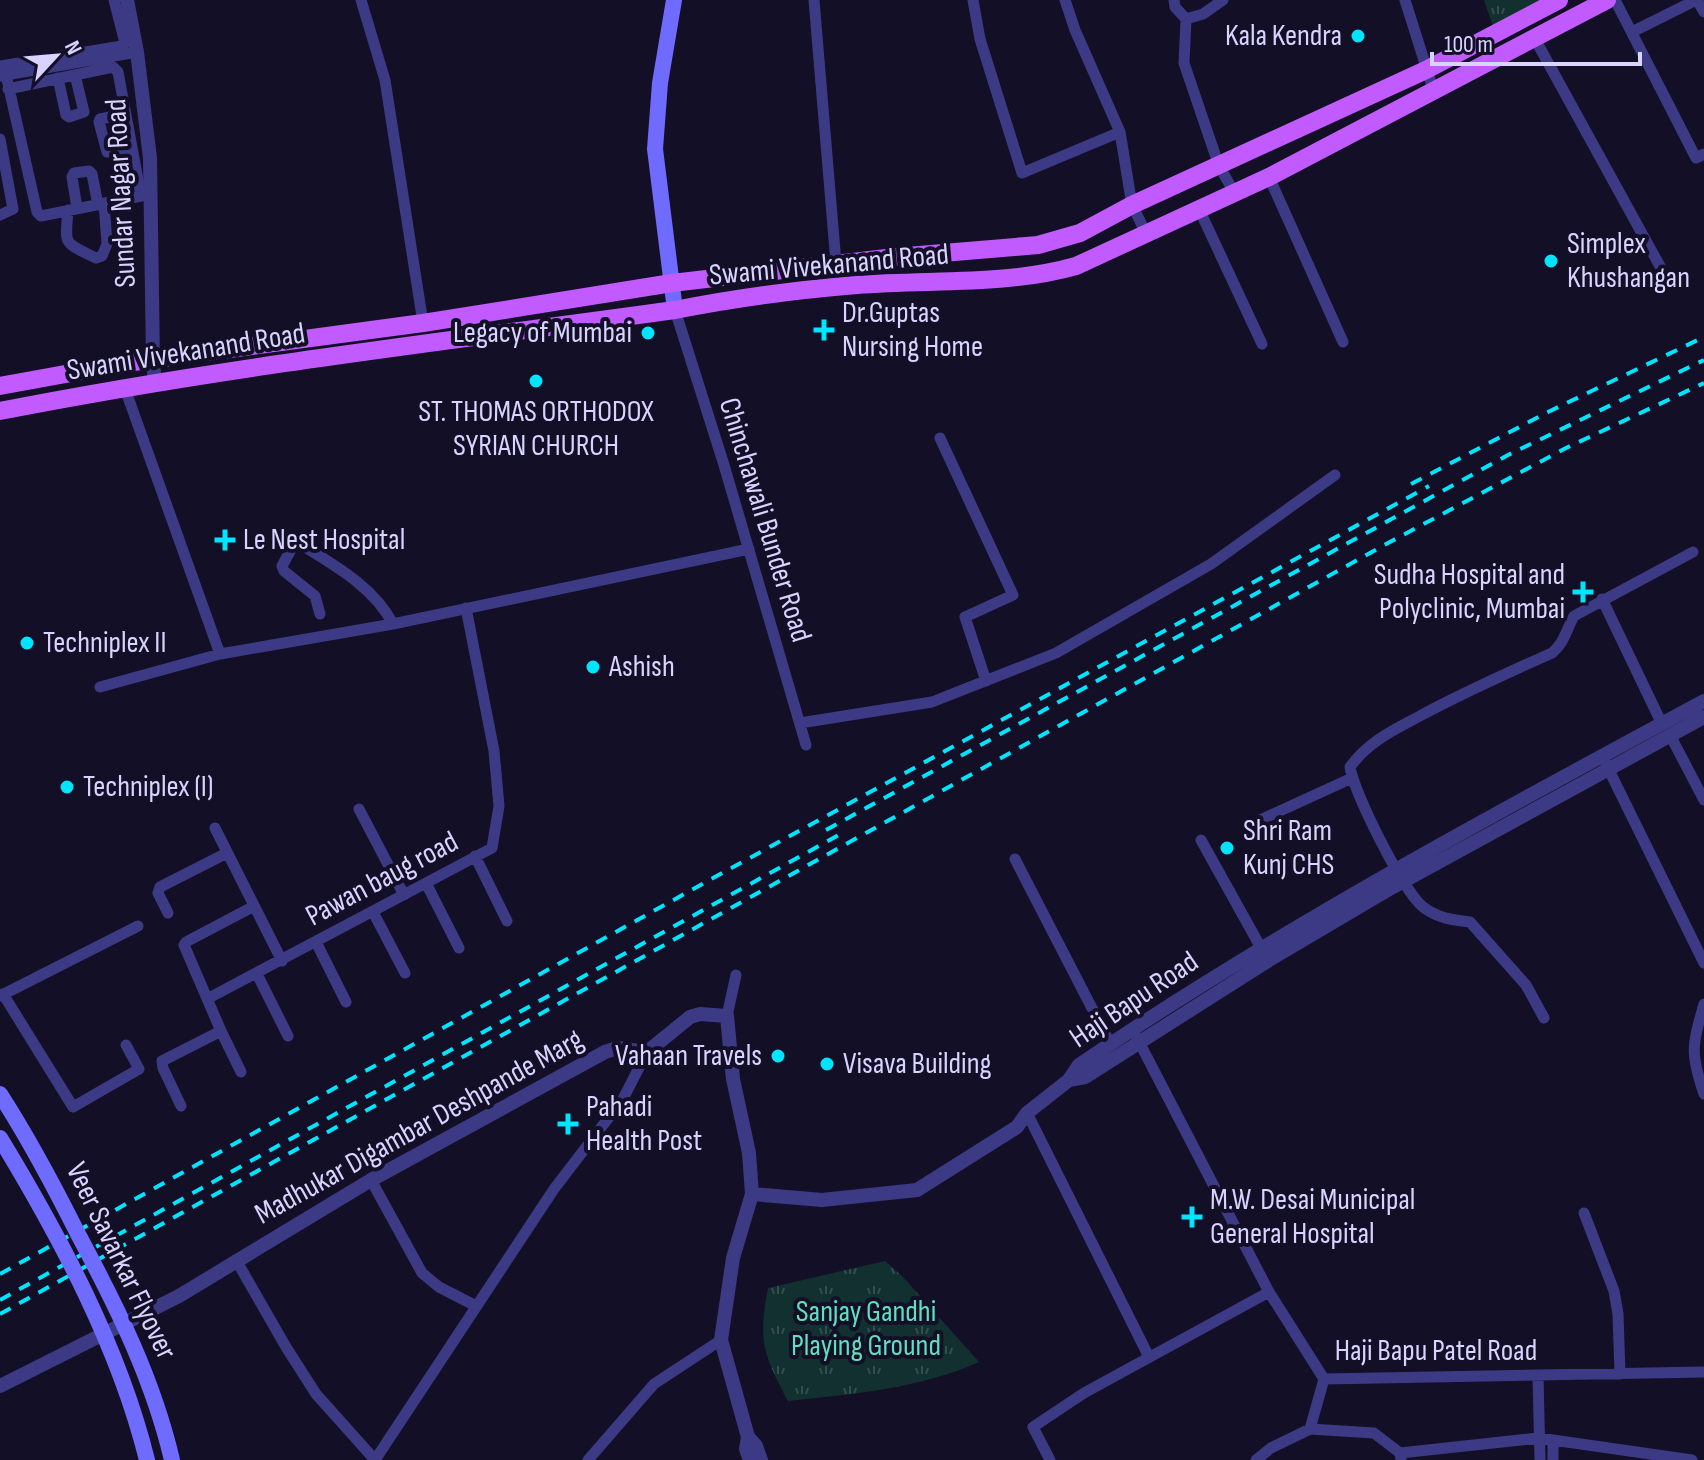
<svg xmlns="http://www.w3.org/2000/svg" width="1704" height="1460" font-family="'Sofia Sans Condensed',sans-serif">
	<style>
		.park { fill: url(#park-tufts) }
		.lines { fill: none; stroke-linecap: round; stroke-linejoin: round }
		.minor { stroke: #3d3a85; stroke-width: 11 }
		.tertiary { stroke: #3d3a85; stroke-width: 14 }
		.secondary { stroke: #6f6bff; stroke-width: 16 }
		.primary { stroke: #c25bff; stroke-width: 18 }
		.rail { stroke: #00e5ff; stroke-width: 4; stroke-dasharray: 12 10; stroke-linecap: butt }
		.secondary-bridge { stroke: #6f6bff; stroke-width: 16 }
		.poi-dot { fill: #00e5ff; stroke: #130f26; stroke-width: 3 }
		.labels { text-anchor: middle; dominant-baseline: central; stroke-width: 8; stroke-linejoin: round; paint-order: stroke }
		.poi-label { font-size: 30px; fill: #d9d4ff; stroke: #130f26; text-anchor: start }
		.street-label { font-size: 30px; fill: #d9d4ff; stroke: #130f26 }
		.park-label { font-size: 30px; fill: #5fe0c0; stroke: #130f26 }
	</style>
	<defs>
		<pattern id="park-tufts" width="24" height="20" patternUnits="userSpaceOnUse" patternTransform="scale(2)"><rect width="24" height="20" fill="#12302f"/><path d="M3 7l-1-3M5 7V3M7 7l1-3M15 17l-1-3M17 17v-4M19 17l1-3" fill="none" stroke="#344d4e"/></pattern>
	</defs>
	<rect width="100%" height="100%" fill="#130f26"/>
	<path class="park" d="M1484,0h71l-59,35z
		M885,1261l18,16 76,85c-61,27 -126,32 -191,39 -25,-48 -30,-59 -20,-113z"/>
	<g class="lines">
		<path class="minor" d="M361,0l24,80 38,243
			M814,0l22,263
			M973,0l7,39 42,134 98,-41
			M1065,0l10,30 45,102 12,73 15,30
			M1174,0l1,7 11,12 -2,44 35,103 15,26
			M1405,0l29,92
			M1615,0l81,158 8,-4
			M1697,0l7,12
			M1186,19l17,-5 20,-14
			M1632,32l64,-32
			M1535,39l126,229
			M0,66l122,-20 3,-3 -11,-43
			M6,75l31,137 4,4 110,-22
			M0,76l137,-24
			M58,78l8,37 3,2 15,-5 -9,-37
			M8,89l105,-22 5,5 23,124
			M125,114l-25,5 -1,3 8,30 25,-5
			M0,139l13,70 -13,6
			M1269,177l74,165
			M77,208l-5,-31 2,-4 15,-2 3,3 6,31
			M1199,209l63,135
			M68,210c-3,36 -5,32 28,48l6,-2 5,-12 -3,-41
			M675,310l49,155 82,280
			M124,386l96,268
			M940,438l73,157 -48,22 21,64
			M1602,599l60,125
			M320,614l-5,-18 -31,-25 -2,-5 12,-22h6c34,21 74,43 93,80
			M100,687l120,-33 173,-30 356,-75
			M800,723l132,-21 124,-49 155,-89 124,-89
			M1670,735l34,65
			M1606,764l98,199
			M359,809l45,86
			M1258,821l94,-43
			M215,828l67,133
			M1201,840l64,115
			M475,856l32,65
			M1015,859l96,186
			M426,883l33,65
			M373,912l32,61
			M168,913l-10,-20 2,-6 67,-34
			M316,942l30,60
			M257,974l31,62
			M3,994l70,113 66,-38 -13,-24
			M0,996l138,-70
			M207,999l285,-151 7,-42 -5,-55 -28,-143
			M1704,1004c-12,42 -14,49 0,90
			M727,1016l9,-41
			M1544,1018l-18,-33 -56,-63c-19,-2 -32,-4 -47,-15 -20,-16 -69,-114 -73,-140 18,-25 42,-36 68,-50 44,-24 89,-44 134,-64 13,-11 14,-23 22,-37l119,-64
			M1136,1036l133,256 55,87 380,-7
			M241,1072l-20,-41 -37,-86 2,-3 68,-36
			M181,1106l-18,-38 -1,-7 59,-30
			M1027,1113l122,244
			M371,1180l51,93 17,14 37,19
			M1584,1213l30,78 4,23 2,60
			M236,1260l50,87 30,47 59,66
			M1538,1376l2,84
			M1310,1429l14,-50
			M1400,1453l139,-15 153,22
			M375,1460l179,-271 69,-90 24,-47
			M588,1460l66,-76 67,-44
			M1050,1460l-17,-33 51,-34 185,-101
			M1256,1460l15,-12 39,-19 64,4 26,20 1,6
			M1553,1460v-19"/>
		<path class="tertiary" d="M127,0l10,52 13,106 3,203 2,23
			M1704,701c-212,114 -426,229 -625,364l-10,15 16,-3 184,-117 122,-72 313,-171
			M752,1194l70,6 95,-10 100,-63 10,-14 42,-33
			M0,1386l179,-90 192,-116 234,-128 12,-4 30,4 43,-35 10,-3 27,2 6,63 16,74 3,41 -19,64 -12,82 27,97 -2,12 4,11
			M748,1437l8,9 5,14"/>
		<path class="secondary" d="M674,0l-14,83 -5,66 20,161"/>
		<path class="primary" d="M0,386l126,-23 297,-40 249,-40 223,-26 143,-12 42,-12 52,-28 294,-135 133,-70
			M0,411c223,-44 450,-70 675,-101 60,-12 121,-20 182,-25 73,-6 148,1 219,-19l193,-89 338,-177"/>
		<path class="rail" d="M1411,484l137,-72 156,-75
			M826,830l682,-375 196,-95
			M0,1274l704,-391 725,-397
			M0,1300l844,-468
			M0,1314l1388,-771 178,-95 138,-65"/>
		<path class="secondary-bridge" d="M0,1094c29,45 54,92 78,140 39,73 75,145 94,226
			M0,1138c60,99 119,209 147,322"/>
	</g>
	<g class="poi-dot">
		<circle cx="1358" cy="36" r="8"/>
		<circle cx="1551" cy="261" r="8"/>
		<path d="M820 318h8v8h8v8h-8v8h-8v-8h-8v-8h8z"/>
		<circle cx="648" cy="333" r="8"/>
		<circle cx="536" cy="381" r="8"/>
		<path d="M221 528h8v8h8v8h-8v8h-8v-8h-8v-8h8z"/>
		<path d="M1579 580h8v8h8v8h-8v8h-8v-8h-8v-8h8z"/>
		<circle cx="27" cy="643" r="8"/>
		<circle cx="593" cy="667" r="8"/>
		<circle cx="67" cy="787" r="8"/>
		<circle cx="1227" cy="848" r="8"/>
		<circle cx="778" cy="1056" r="8"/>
		<circle cx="827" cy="1064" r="8"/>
		<path d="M564 1112h8v8h8v8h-8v8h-8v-8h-8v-8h8z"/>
		<path d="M1188 1205h8v8h8v8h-8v8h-8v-8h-8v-8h8z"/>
	</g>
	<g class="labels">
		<g class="poi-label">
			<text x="1342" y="36" text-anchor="end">Kala Kendra</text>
			<text x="1567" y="244">Simplex<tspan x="1567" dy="34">Khushangan</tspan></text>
			<text x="842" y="313">Dr.Guptas<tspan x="842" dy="34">Nursing Home</tspan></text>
			<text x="632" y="333" text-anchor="end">Legacy of Mumbai</text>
			<text x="536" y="412" text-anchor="middle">ST. THOMAS ORTHODOX<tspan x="536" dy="34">SYRIAN CHURCH</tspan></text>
			<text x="243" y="540">Le Nest Hospital</text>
			<text x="1565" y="575" text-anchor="end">Sudha Hospital and<tspan x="1565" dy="34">Polyclinic, Mumbai</tspan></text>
			<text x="43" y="643">Techniplex II</text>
			<text x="609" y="667">Ashish</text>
			<text x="83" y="787">Techniplex (I)</text>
			<text x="1243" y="831">Shri Ram<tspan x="1243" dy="34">Kunj CHS</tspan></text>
			<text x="762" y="1056" text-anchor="end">Vahaan Travels</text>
			<text x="843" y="1064">Visava Building</text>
			<text x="586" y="1107">Pahadi<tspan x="586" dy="34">Health Post</tspan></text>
			<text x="1210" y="1200">M.W. Desai Municipal<tspan x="1210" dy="34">General Hospital</tspan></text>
		</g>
		<g class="street-label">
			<text transform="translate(121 193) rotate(-93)">Sundar Nagar Road</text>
			<text transform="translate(829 265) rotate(-5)">Swami Vivekanand Road</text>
			<text transform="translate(186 352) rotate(-9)">Swami Vivekanand Road</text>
			<text transform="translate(765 520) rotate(73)">Chinchawali Bunder Road</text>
			<text transform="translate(382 879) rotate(-28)">Pawan baug road</text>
			<text transform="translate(1134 1000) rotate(-34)">Haji Bapu Road</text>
			<text transform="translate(419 1127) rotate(-29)">Madhukar Digambar Deshpande Marg</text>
			<text transform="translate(121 1261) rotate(64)">Veer Savarkar Flyover</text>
			<text x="1436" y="1351">Haji Bapu Patel Road</text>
		</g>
		<g class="park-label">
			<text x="866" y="1312">Sanjay Gandhi<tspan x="866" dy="34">Playing Ground</tspan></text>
		</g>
	</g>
	<g transform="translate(56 56) rotate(64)" stroke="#130f26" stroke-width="6" paint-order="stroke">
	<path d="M0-6L14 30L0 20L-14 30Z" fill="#d9d4ff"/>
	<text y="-12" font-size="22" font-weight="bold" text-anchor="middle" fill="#d9d4ff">N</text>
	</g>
	<path d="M1432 52v12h208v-12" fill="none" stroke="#d9d4ff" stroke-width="4"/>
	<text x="1444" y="52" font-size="24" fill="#d9d4ff" stroke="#130f26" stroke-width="6" paint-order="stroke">100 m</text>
</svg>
